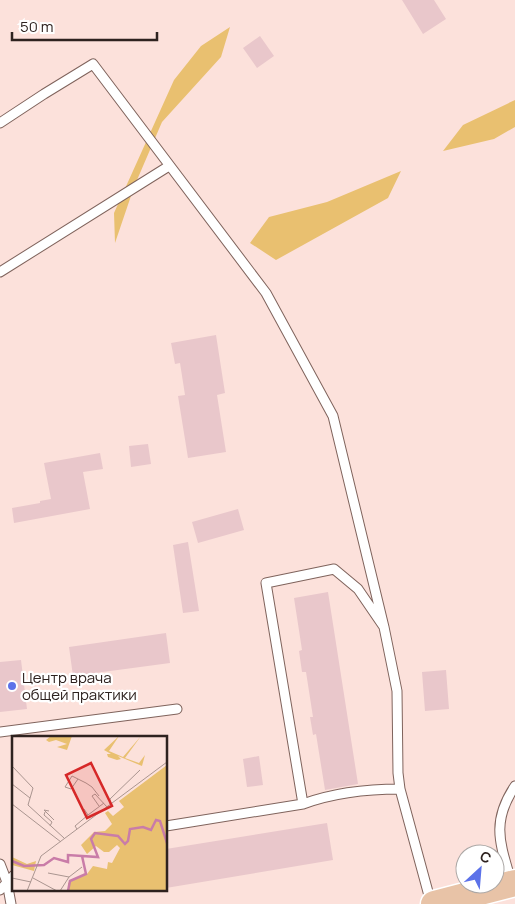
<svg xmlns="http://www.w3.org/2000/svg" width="515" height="904" font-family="Manrope,sans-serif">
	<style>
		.green { fill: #e9c070 }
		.building { fill: #e9c7cb }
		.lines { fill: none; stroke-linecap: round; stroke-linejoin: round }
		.service-casing { stroke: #7f635c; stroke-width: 11 }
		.primary-casing { stroke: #fff; stroke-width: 29 }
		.service { stroke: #fff; stroke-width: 9 }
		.primary { stroke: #e8c3a7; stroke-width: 26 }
		.poi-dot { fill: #5c72e9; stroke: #fff; stroke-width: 2 }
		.labels { text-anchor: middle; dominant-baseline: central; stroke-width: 4.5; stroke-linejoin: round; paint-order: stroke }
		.poi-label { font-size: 15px; fill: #2e221f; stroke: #fff; text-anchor: start }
		.inset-river { fill: none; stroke: #c97ca8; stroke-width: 2.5 }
		.inset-road { fill: none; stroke: #aa9590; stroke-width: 1 }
		.view { fill: #d62828; fill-opacity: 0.15; stroke: #d62828; stroke-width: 2.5 }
		.inset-edge { fill: none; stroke: #2e221f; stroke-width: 2.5 }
	</style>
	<rect width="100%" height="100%" fill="#fce1db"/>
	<path class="green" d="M230,27l-9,30 -59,65 -28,65 -19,56 -1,-30 60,-133 27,-34z
		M515,100v27l-21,12 -51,12 20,-26z
		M401,171l-13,27 -112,62 -26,-17 19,-26 58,-15z"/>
	<path class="building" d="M402,0h32l12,19 -23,15z
		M260,36l14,20 -17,12 -14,-20z
		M216,335l9,58 -8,2 9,57 -38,6 -10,-62 7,-1 -5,-32 -5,1 -4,-21z
		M148,444l3,20 -20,3 -2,-21z
		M100,453l3,16 -20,3 7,37 -76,14 -2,-15 28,-5v-2l11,-2 -7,-36z
		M238,509l6,21 -46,13 -6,-21z
		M188,542l11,69 -16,2 -10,-68z
		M328,592l30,192 -33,6 -9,-56 -3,1 -3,-18h3l-7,-45h-4l-3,-21 3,-1 -8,-52z
		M166,633l4,30 -97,13 -4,-29z
		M21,660l6,49 -27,3v-50z
		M446,670l3,39 -24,2 -3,-39z
		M259,756l4,29 -16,2 -4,-28z
		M327,823l6,37 -167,28v-39z"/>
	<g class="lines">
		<defs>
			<path id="service" d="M0,123l44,-29 49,-30 173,229 67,123 51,211
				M0,272l169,-106
				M0,732l177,-23
				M303,804l-37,-221 68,-14 24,20 26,38 13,64 1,82 2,16 31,114
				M166,826l137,-22c30,-11 65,-15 97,-15
				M0,864l7,18 4,22
				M511,881c-11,-38 -20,-59 4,-95
				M0,890l14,-15"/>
			<path id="primary" d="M434,904l81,-21"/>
		</defs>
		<use href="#service" class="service-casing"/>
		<use href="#primary" class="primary-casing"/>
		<use href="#service" class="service"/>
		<use href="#primary" class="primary"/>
	</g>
	<circle class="poi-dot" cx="12" cy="686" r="5"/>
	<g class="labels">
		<g class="poi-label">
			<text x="22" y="677">Центр врача<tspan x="22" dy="17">общей практики</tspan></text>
		</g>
	</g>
	<g transform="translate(12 736)">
		<rect width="155" height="155" fill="#fce1db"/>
		<path d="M39,0h21l-5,14 -10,-3 10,-3 -11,-4 -7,2 -3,-2zM107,0l-10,15 14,6 18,-21 -16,22 14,5 6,-8 -3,11 -24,-10 3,3 -4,1 -9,-3 -1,-3h4l-7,-4zM155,29v126h-99v-8l19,-9 6,-8 14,3 1,-7 4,1 8,-15 -3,-3 -8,7h-5l-8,-6 -9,8 -6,-9 13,-13 11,-1 7,-7 -7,-11 3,-2 5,5 11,-9 -5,-6zM0,121l15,7 9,-3 -2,10 -22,-6z" fill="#e9c070"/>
		<path class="inset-river" d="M0,125l12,5 20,-1 10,-7 14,4v-7l30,2 -7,-18 4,-6 23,3 7,8 3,-3 2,-12 13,-2 8,3 5,-10 4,1 7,22M56,155l2,-10 16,-7 -4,-18"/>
		<path class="inset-road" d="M0,30l21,22 -5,17 36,33M66,43l-7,10 -6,-2 7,-11 14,7 6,4 7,9M0,48l18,14M0,68l49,38M98,68v-5l30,-29M87,70l-7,-10 3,-2 12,13M72,73l4,6 16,-12M37,75l-5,-1 10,10M33,76l-1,3 8,7 -2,4M65,93l-2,-3 13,-11M36,137l21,4M0,142l19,4M21,142l24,13M15,155l14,-35 126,-94M48,155l9,-14 13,-10"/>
		<path class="view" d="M79,27l21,43 -25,12 -21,-43z"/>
		<rect width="155" height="155" class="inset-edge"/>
	</g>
	<g transform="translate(480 869) rotate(26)"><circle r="24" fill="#ffffff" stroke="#aba7a5"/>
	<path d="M0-4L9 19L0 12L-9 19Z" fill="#5c72e9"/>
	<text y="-8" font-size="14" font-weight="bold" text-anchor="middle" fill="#2e221f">С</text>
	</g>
	<path d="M12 32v8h145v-8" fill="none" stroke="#2e221f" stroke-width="2.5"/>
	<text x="20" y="32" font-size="15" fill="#2e221f" stroke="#ffffff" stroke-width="4" paint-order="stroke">50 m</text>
</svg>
